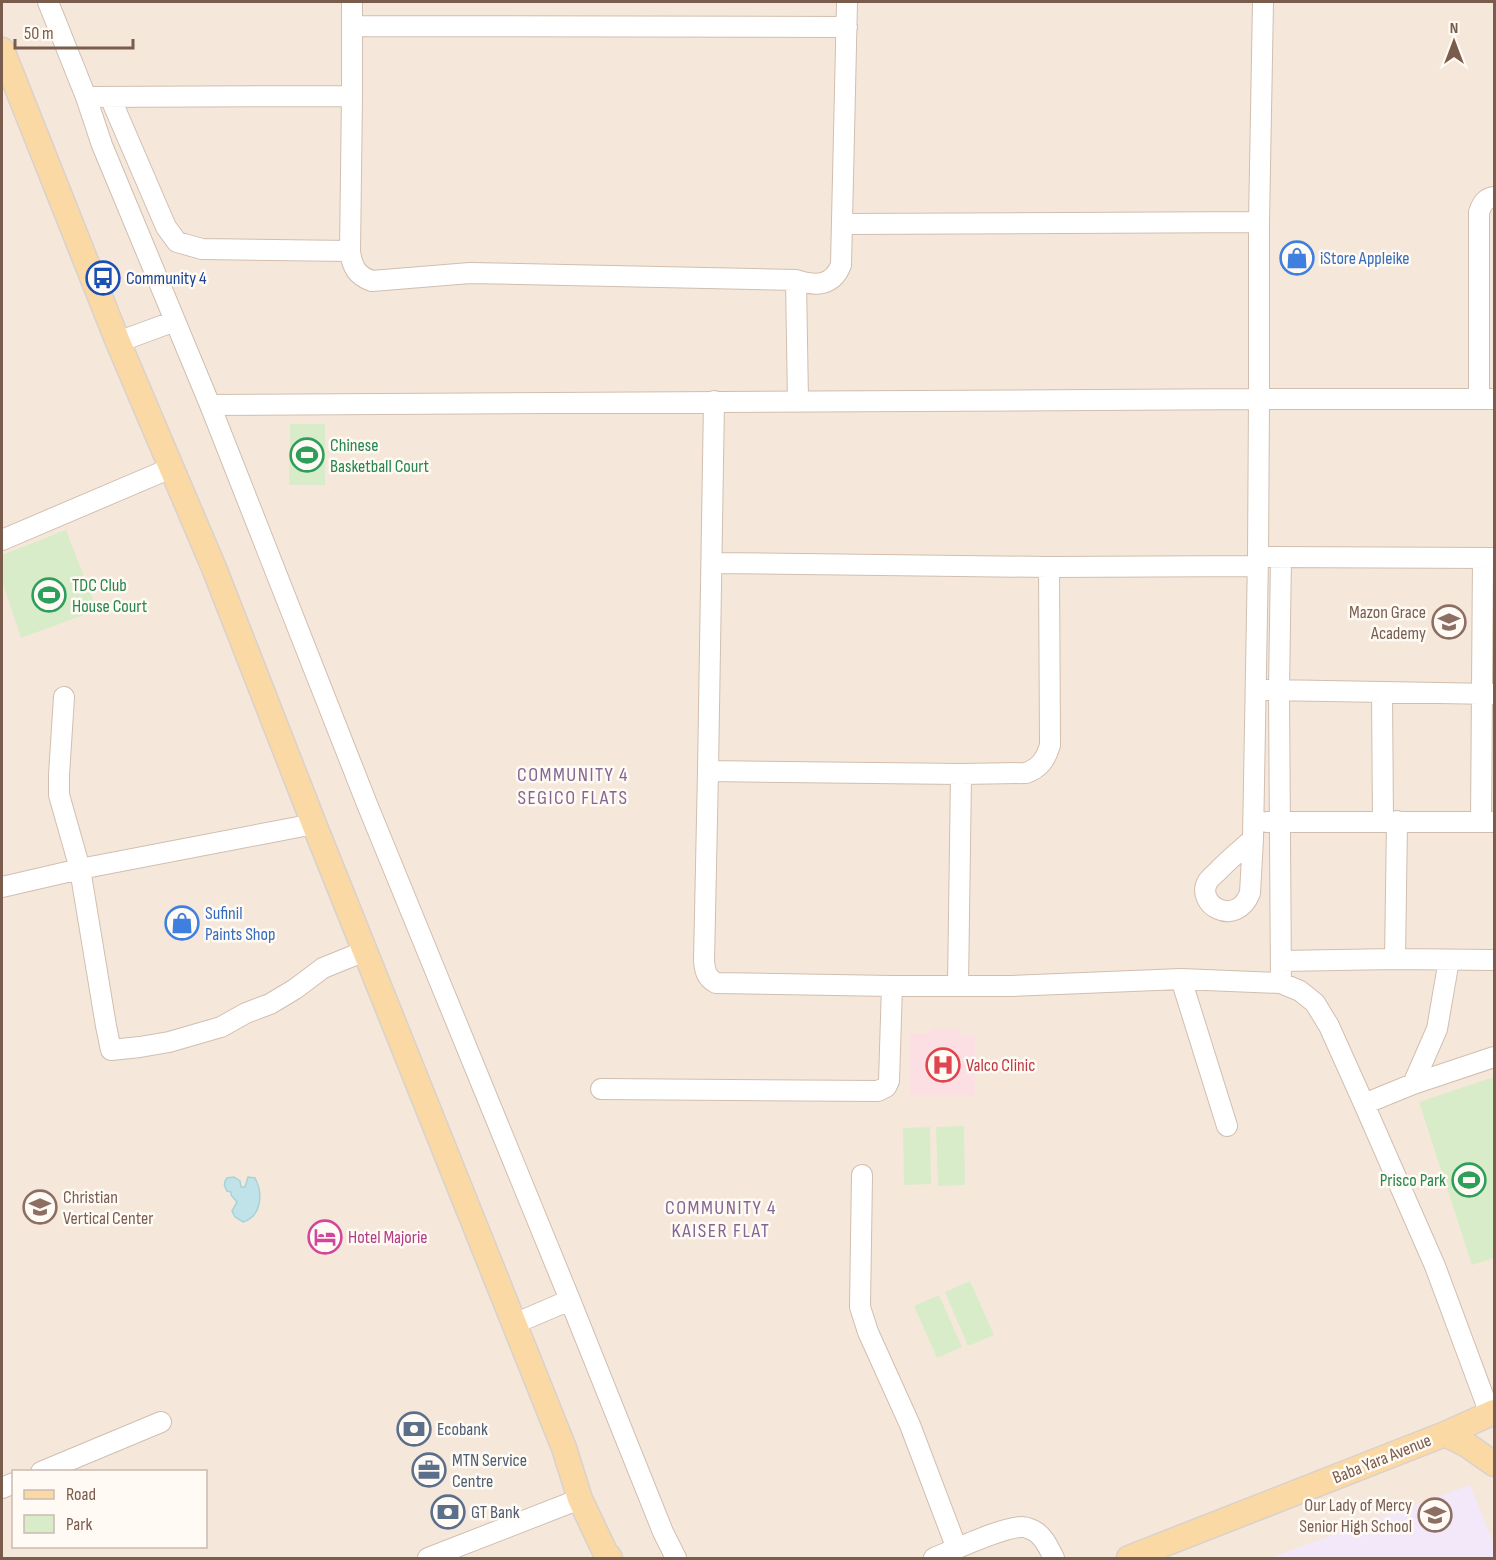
<svg xmlns="http://www.w3.org/2000/svg" width="1496" height="1560" font-family="'Sofia Sans Condensed',sans-serif">
	<style>
		.residential { fill: #f5e8da; fill-rule: evenodd }
		.education { fill: #f3e8fa }
		.medical { fill: #fbdfe3 }
		.green { fill: #d8ecc9 }
		.water { fill: #bfe3e8; stroke: #a5d3da; stroke-width: 1.5 }
		.lines { fill: none; stroke-linecap: round; stroke-linejoin: round }
		.minor-casing { stroke: #d1beb0; stroke-width: 22 }
		.major-casing { stroke: #dad1cd; stroke-width: 27 }
		.minor { stroke: #fff; stroke-width: 20 }
		.major { stroke: #fbd9a5; stroke-width: 24 }
		.labels { text-anchor: middle; dominant-baseline: central; stroke-width: 5; stroke-linejoin: round; paint-order: stroke }
		.shop-label { font-size: 18px; fill: #366cbe; stroke: #fffaf3; text-anchor: start }
		.transit-label { font-size: 18px; fill: #164399; stroke: #fffaf3; text-anchor: start }
		.leisure-label { font-size: 18px; fill: #27864d; stroke: #fffaf3; text-anchor: start }
		.education-label { font-size: 18px; fill: #785e54; stroke: #fffaf3; text-anchor: end }
		.health-label { font-size: 18px; fill: #be3a42; stroke: #fffaf3; text-anchor: start }
		.hotel-label { font-size: 18px; fill: #b23c85; stroke: #fffaf3; text-anchor: start }
		.service-label { font-size: 18px; fill: #4e5e75; stroke: #fffaf3; text-anchor: start }
		.street-label { font-size: 18px; fill: #7a5c4d; stroke: #fffaf3 }
		.neighbourhood-label { font-size: 20px; letter-spacing: 1.5px; fill: #846695; stroke: #fffaf3 }
	</style>
	<rect width="100%" height="100%" fill="#fdf6ec"/>
	<path class="residential" d="M2,2h1492v1556h-1492zM14,1472h192v74h-192z"/>
	<path class="education" d="M1470,1485l24,60v13h-224z"/>
	<path class="medical" d="M930,1029h31l1,6h13v60h-65v-61h20z"/>
	<path class="green" d="M290,424h35v61h-36z
		M66,530l31,80 -76,28 -19,-57v-26z
		M1494,1077v181l-22,7 -53,-163z
		M964,1126l1,59 -27,1 -2,-59z
		M930,1127l1,57 -27,1 -1,-57z
		M970,1281l24,54 -26,11 -23,-54z
		M939,1295l23,52 -25,11 -23,-52z"/>
	<path class="water" d="M234,1177l6,4 1,6h4l3,-10 7,1c8,15 7,38 -12,44l-8,-5 -3,-6 5,-9 -6,-7v-3l-4,-1c-3,-5 -4,-8 0,-13z"/>
	<g class="lines">
		<defs>
			<path id="minor" d="M48,2l38,95 16,48 108,260 157,399 203,496 93,232 13,26
				M1263,2l-4,220v177h235
				M352,26l495,1
				M352,96v-94
				M86,97l266,-1 -2,155c2,16 7,25 22,30l98,-8 326,7c19,6 36,7 45,-15l6,-263
				M110,97l56,130 11,15 25,7 148,2
				M842,224l417,-2
				M796,280l2,122
				M118,342l57,-21
				M1479,399v-187c3,-8 6,-14 15,-15
				M714,401l-6,370 -4,190c1,11 3,17 12,22l176,3h120l169,-7 100,4 19,8 15,12 14,23 35,78 71,162 55,148
				M210,405l1049,-6 -1,158 -5,282 -3,54c-14,36 -56,11 -42,-12 3,-4 7,-7 10,-10 11,-12 24,-22 35,-32
				M2,540l169,-72
				M1269,557l225,1
				M712,563l337,4 209,-1
				M1266,690l228,4
				M1382,692l1,130
				M64,697l-5,78v20l21,74 26,157 5,24 29,-3 29,-5 52,-15 25,-14 24,-9 25,-15 28,-21 42,-17
				M708,771l253,3 65,-1c14,-5 20,-14 24,-28l-1,-178
				M1266,822h228
				M1481,822l2,-264
				M2,887l78,-18 234,-45
				M1395,959l2,-138
				M1281,961l114,-2 99,1
				M1181,979l46,147
				M1281,983l-2,-293 2,-133
				M958,986l3,-212
				M1413,1084l24,-55 12,-69
				M601,1089l277,2 8,-4 3,-6 3,-95
				M1364,1104l49,-20 81,-27
				M862,1175l-2,132 8,25 42,93 47,124
				M514,1324l56,-24
				M41,1472l120,-50
				M2,1488l12,-5
				M428,1558l152,-59
				M934,1558c20,-8 70,-32 89,-31 3,0 10,3 13,5 9,6 13,17 18,26"/>
			<path id="major" d="M2,50l116,292 96,226 100,256 250,624 16,51 25,53 5,6
				M1445,1434l22,11 27,19
				M1129,1558l316,-124 49,-22"/>
		</defs>
		<use href="#minor" class="minor-casing"/>
		<use href="#major" class="major-casing"/>
		<use href="#minor" class="minor"/>
		<use href="#major" class="major"/>
	</g>
	<defs>
		<symbol id="shop-ring" viewBox="-11 -11 22 22"><circle r="9.5" fill="#fffaf3" stroke="#3f7fe0" stroke-width="1.5"/><path d="M-5-2.5h2.3a2.7 3.5 0 0 1 5.4 0H5L5.5 6h-11ZM-1.5-2.5h3a1.5 2.3 0 0 0-3 0Z" fill="#3f7fe0"/></symbol>
		<symbol id="bus-ring" viewBox="-11 -11 22 22"><circle r="9.5" fill="#fffaf3" stroke="#1a4fb4" stroke-width="1.5"/><path d="M-5-6H5V4H4V6H2V4H-2V6H-4V4H-5ZM-3.5-4V0h7V-4ZM-3.5 1.2v1.5H-2V1.2ZM2 1.2v1.5H3.5V1.2Z" fill="#1a4fb4"/></symbol>
		<symbol id="stadium-ring" viewBox="-11 -11 22 22"><circle r="9.5" fill="#fffaf3" stroke="#2e9e5b" stroke-width="1.5"/><path d="M0-5a6.5 5 0 1 0 0 10a6.5 5 0 1 0 0-10ZM-3.5-1.8h7v3.6h-7Z" fill="#2e9e5b"/></symbol>
		<symbol id="school-ring" viewBox="-11 -11 22 22"><circle r="9.5" fill="#fffaf3" stroke="#8d6e63" stroke-width="1.5"/><path d="M0-5L7-2L0 1L-7-2ZM-4 1L0 2.5L4 1V4Q0 6-4 4Z" fill="#8d6e63"/></symbol>
		<symbol id="hospital-ring" viewBox="-11 -11 22 22"><circle r="9.5" fill="#fffaf3" stroke="#e0444e" stroke-width="1.5"/><path d="M-5-5h3v3.5h4V-5h3V5h-3V1.5h-4V5h-3Z" fill="#e0444e"/></symbol>
		<symbol id="hotel-ring" viewBox="-11 -11 22 22"><circle r="9.5" fill="#fffaf3" stroke="#d1479c" stroke-width="1.5"/><path d="M-6-4.5h1.5V1H6V5H4.5V3h-9V5H-6ZM-4 0a1.8 1.8 0 1 1 3.6 0ZM.5 0V-2.5h3Q6-2.5 6 0Z" fill="#d1479c"/></symbol>
		<symbol id="bank-ring" viewBox="-11 -11 22 22"><circle r="9.5" fill="#fffaf3" stroke="#5c6f8a" stroke-width="1.5"/><path d="M-6-4H6V4H-6ZM0-2.3a2.3 2.3 0 1 0 0 4.6a2.3 2.3 0 1 0 0-4.6Z" fill="#5c6f8a"/></symbol>
		<symbol id="office-ring" viewBox="-11 -11 22 22"><circle r="9.5" fill="#fffaf3" stroke="#5c6f8a" stroke-width="1.5"/><path d="M-6-3h4V-5.5h4V-3h4V5H-6ZM-1-4.5V-3h2v-1.5ZM-6 0V1H6V0Z" fill="#5c6f8a"/></symbol>
	</defs>
	<g fill-rule="evenodd">
		<use href="#shop-ring" x="1278" y="239" width="38" height="38"/>
		<use href="#bus-ring" x="84" y="259" width="38" height="38"/>
		<use href="#stadium-ring" x="288" y="436" width="38" height="38"/>
		<use href="#stadium-ring" x="30" y="576" width="38" height="38"/>
		<use href="#school-ring" x="1430" y="603" width="38" height="38"/>
		<use href="#shop-ring" x="163" y="904" width="38" height="38"/>
		<use href="#hospital-ring" x="924" y="1046" width="38" height="38"/>
		<use href="#stadium-ring" x="1450" y="1161" width="38" height="38"/>
		<use href="#school-ring" x="21" y="1188" width="38" height="38"/>
		<use href="#hotel-ring" x="306" y="1218" width="38" height="38"/>
		<use href="#bank-ring" x="395" y="1410" width="38" height="38"/>
		<use href="#office-ring" x="410" y="1451" width="38" height="38"/>
		<use href="#bank-ring" x="429" y="1493" width="38" height="38"/>
		<use href="#school-ring" x="1416" y="1496" width="38" height="38"/>
	</g>
	<g class="labels">
		<g class="shop-label">
			<text x="1320" y="258">iStore Appleike</text>
			<text x="205" y="913">Sufinil<tspan x="205" dy="21">Paints Shop</tspan></text>
		</g>
		<g class="transit-label">
			<text x="126" y="278">Community 4</text>
		</g>
		<g class="leisure-label">
			<text x="330" y="445">Chinese<tspan x="330" dy="21">Basketball Court</tspan></text>
			<text x="72" y="585">TDC Club<tspan x="72" dy="21">House Court</tspan></text>
			<text x="1446" y="1180" text-anchor="end">Prisco Park</text>
		</g>
		<g class="education-label">
			<text x="1426" y="612">Mazon Grace<tspan x="1426" dy="21">Academy</tspan></text>
			<text x="63" y="1197" text-anchor="start">Christian<tspan x="63" dy="21">Vertical Center</tspan></text>
			<text x="1412" y="1505">Our Lady of Mercy<tspan x="1412" dy="21">Senior High School</tspan></text>
		</g>
		<g class="health-label">
			<text x="966" y="1065">Valco Clinic</text>
		</g>
		<g class="hotel-label">
			<text x="348" y="1237">Hotel Majorie</text>
		</g>
		<g class="service-label">
			<text x="437" y="1429">Ecobank</text>
			<text x="452" y="1460">MTN Service<tspan x="452" dy="21">Centre</tspan></text>
			<text x="471" y="1512">GT Bank</text>
		</g>
		<g class="street-label">
			<text transform="translate(1382 1459) rotate(-22)">Baba Yara Avenue</text>
		</g>
		<g class="neighbourhood-label">
			<text x="573" y="775">COMMUNITY 4<tspan x="573" dy="23">SEGICO FLATS</tspan></text>
			<text x="721" y="1208">COMMUNITY 4<tspan x="721" dy="23">KAISER FLAT</tspan></text>
		</g>
	</g>
	<rect width="1496" height="1560" fill="none" stroke="#7a5c4d" stroke-width="6"/>
	<rect x="12" y="1470" width="195" height="78" fill="#fffaf3" stroke="#cabbb1" stroke-width="1.5"/>
	<rect x="24" y="1490" width="30" height="9" fill="#fbd9a5" stroke="#cabbb1" stroke-width="1.5"/>
	<text x="66" y="1500" font-size="18" fill="#7a5c4d">Road</text>
	<rect x="24" y="1515" width="30" height="18" fill="#d8ecc9" stroke="#cabbb1" stroke-width="1.5"/>
	<text x="66" y="1530" font-size="18" fill="#7a5c4d">Park</text>
	<g transform="translate(1454 42)" stroke="#fffaf3" stroke-width="4.5" paint-order="stroke">
	<path d="M0-4.5L10 22L0 15L-10 22Z" fill="#7a5c4d"/>
	<text y="-9" font-size="16" font-weight="bold" text-anchor="middle" fill="#7a5c4d">N</text>
	</g>
	<path d="M15 39v9h118v-9" fill="none" stroke="#7a5c4d" stroke-width="3"/>
	<text x="24" y="39" font-size="18" fill="#7a5c4d" stroke="#fffaf3" stroke-width="4.5" paint-order="stroke">50 m</text>
</svg>
